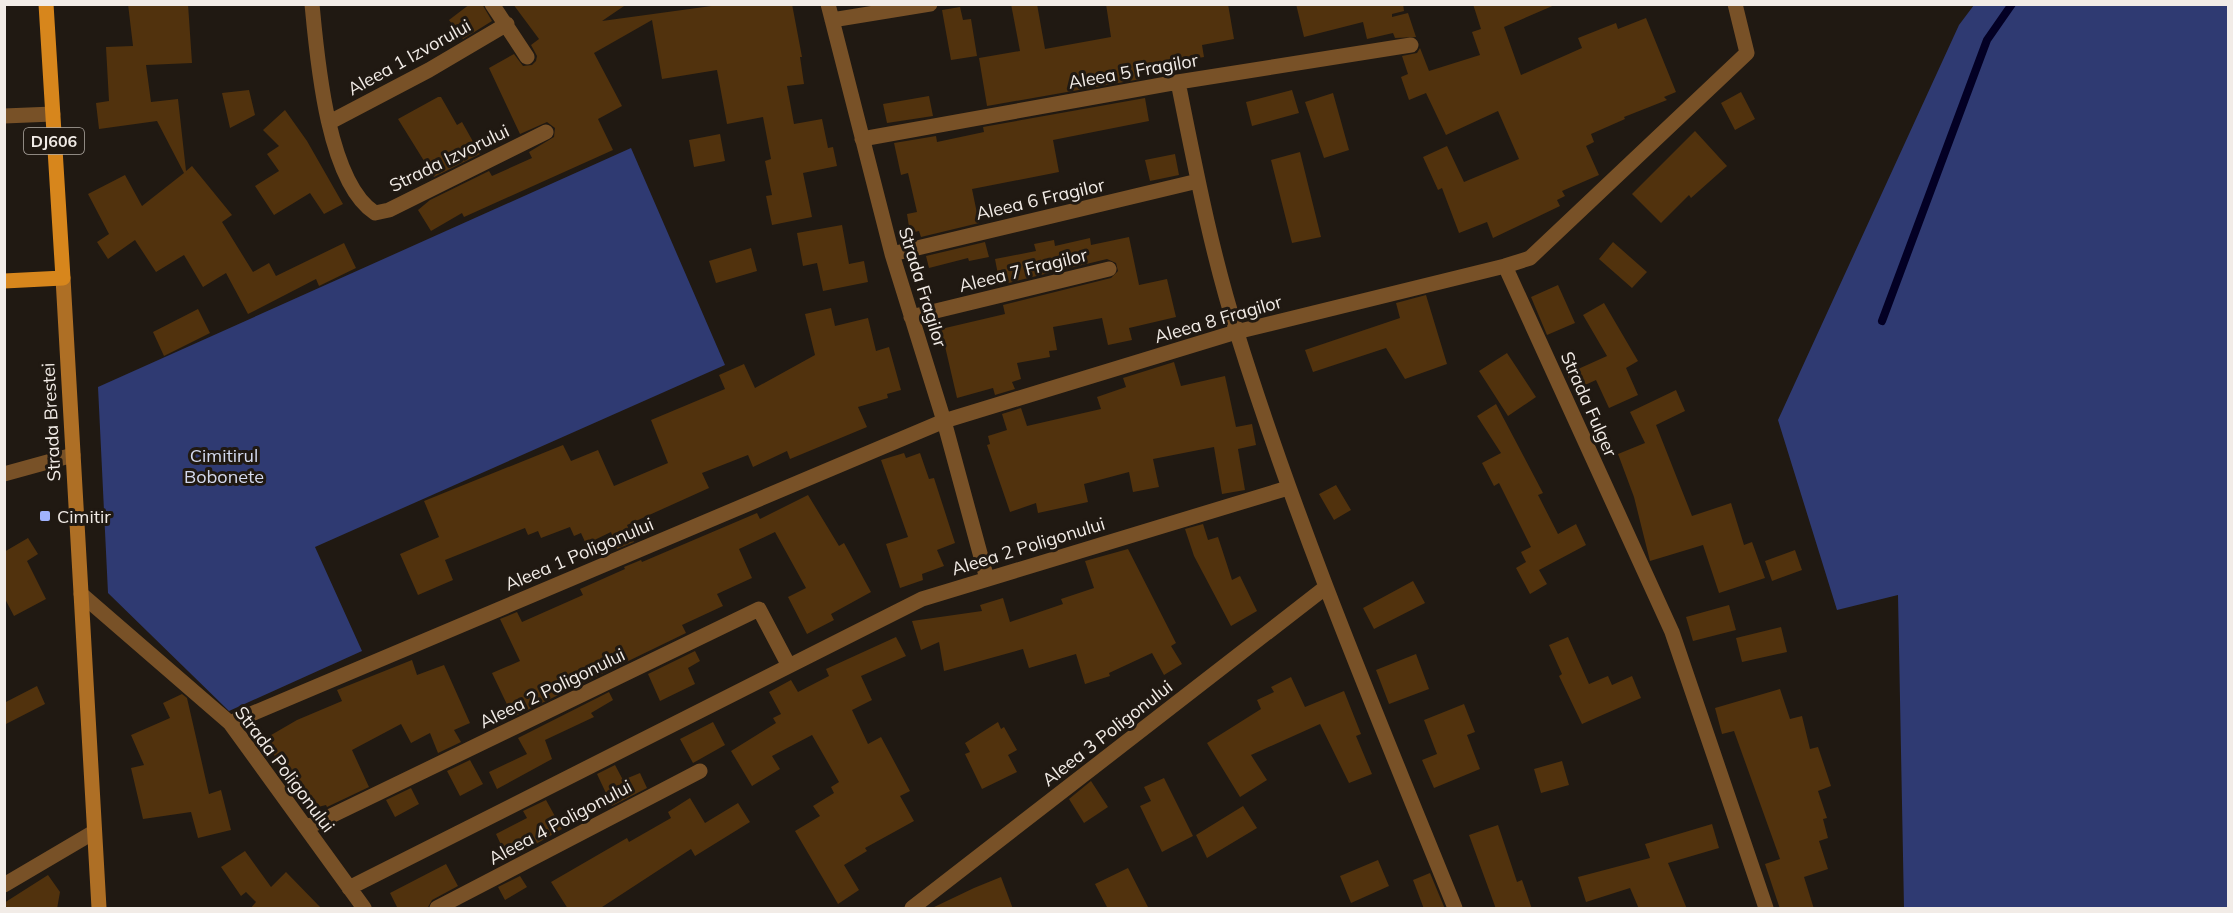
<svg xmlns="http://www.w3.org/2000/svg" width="2233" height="913" font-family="Mulish,sans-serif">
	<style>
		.green { fill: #2f3a72 }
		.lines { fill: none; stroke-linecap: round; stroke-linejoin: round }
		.stream { stroke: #030024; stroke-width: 8 }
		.building { fill: #51320d }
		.minor { stroke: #785127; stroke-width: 15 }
		.secondary { stroke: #ae6f25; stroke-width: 15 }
		.primary { stroke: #d7861c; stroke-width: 15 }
		.poi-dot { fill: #a0b3fd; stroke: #201912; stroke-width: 2 }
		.labels { text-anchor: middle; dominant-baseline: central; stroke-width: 6; stroke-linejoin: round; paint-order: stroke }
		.shield { fill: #201912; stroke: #b3ada7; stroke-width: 1.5 }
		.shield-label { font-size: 16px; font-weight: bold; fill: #f2ece7 }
		.street-label { font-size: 18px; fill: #f2ece7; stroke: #201912 }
		.park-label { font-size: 18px; fill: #d4daef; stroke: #201912 }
		.poi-label { font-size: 18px; fill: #f2ece7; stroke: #201912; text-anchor: start }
	</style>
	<rect width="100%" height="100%" fill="#201912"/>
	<path class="green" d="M1974,5h254v903h-324l-6,-313 -61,15 -59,-190 181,-395z
		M631,148l94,217 -410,182 47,104 -133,60 -121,-118 -10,-206z"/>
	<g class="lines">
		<path class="stream" d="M1882,321l105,-281 25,-36"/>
	</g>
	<path class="building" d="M128,4h60l4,59 -46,2 5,37 27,-3 8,72 6,-5 40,49 -10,7 31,50 16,-9 7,13 68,-33 12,25 -37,18 -3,-7 -68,35 -22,-41 -23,14 -19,-32 -28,17 -21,-32 -27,19 -11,-17 12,-8 -21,-40 37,-19 17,31 42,-33 -27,-52 -58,8 -3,-26 13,-2 -3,-54 27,-1z
		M470,4h12l10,17 -29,18 -14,-19z
		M513,4h114l-25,17 124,-17h66l10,53h-2l4,27 -17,2 7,38 28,-5 6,29 5,-1 4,19 -34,7 9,44 -40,8 -6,-29 6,-1 -7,-34 6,-2 -8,-42 -36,7 -10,-54 -55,9 -10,-59 -58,33 28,53 -24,13 15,31 -149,67 -2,-4 -31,18 -13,-21 12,-10 59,-29 3,5 40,-18 -3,-6 25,-15 1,-9 -8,-6 -27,12 -31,-66 25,-14 9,12 9,-1 4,-4 1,-5 -6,-11 8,-6z
		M1011,4h26l8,45 66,-12 -5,-33h122l6,35 -32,6 2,12 -65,11 2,11 -154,27 -8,-48 41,-7z
		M1296,4h107l1,7 -12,3v3l16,-4 8,24 -21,1 -2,-5 -26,6 -4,-17 -59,15z
		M1473,4h84l-53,23 17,48 61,-27 -4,-10 38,-15 2,6 28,-11 30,74 -12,5 3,3 -43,17 1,2 -34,15 3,8 -8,4 13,29 -37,16 3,5 -8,4 3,6 -67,32 -6,-16 -28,11 -17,-45 -4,2 -15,-33 24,-11 17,36 55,-23 -21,-48 -52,24 -20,-42 -17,7 -8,-23 7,-3 -6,-18 15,-3 3,-5 9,23 51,-16 -8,-23 9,-3z
		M960,7l3,13 8,-1 6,37 -26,4 -9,-50z
		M249,90l6,25 -25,13 -8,-35z
		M1292,90l7,23 -47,13 -6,-24z
		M1741,92l14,27 -20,11 -14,-27z
		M1333,93l16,57 -25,8 -19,-56z
		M929,96l4,20 -46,7 -4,-19z
		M438,97h3l16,28 5,-3 18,32 -46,23 -36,-58z
		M1145,98l4,23 -96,19 6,32 -87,17 7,34 -58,14 -2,-6 -9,2 -3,-19 10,-2 -9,-39 -7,2 -7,-32 42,-7 1,6 47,-10 -1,-5z
		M285,110l22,31 36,63 -19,10 -14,-21 -36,22 -19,-29 24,-15 -12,-17 12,-8 -16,-16z
		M1695,131l32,35 -36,32 -2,-3 -28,28 -29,-29z
		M720,134l5,27 -31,6 -5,-27z
		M1300,152l21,85 -29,6 -21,-83z
		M1175,154l4,21 -29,6 -5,-21z
		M842,225l7,39 15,-3 4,21 -45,9 -6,-28 -14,3 -6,-33z
		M1129,237l10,48 28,-6 9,38 -47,11 3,12 -24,5 -6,-27 -49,9 4,23 -8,1 1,6 -33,6 4,16 -9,3 3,7 -20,6 -2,-7 -36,10 -16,-69 64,-15 -2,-9 108,-27 7,-7 -2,-8 -9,-4 -107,26 -5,-26 41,-8 -2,-7 20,-4 1,6 35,-8 1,7z
		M985,242l4,15 -20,4 -1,-3 -39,10 -3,-12z
		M1613,242l34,30 -15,16 -33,-29z
		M751,248l6,23 -41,12 -7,-22z
		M1558,285l17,38 -28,12 -16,-38z
		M1426,295l21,69 -42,15 -19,-31 -73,24 -8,-22 95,-32 -4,-15z
		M1604,303l34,58 -12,7 12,27 -29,13 -13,-28 -22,10 -7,-16 40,-18 -24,-41z
		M831,308l4,18 33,-8 8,33 13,-4 12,43 -14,4 1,4 -30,9 9,20 -77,32 -3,-8 -34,16 -5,-12 -46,18 7,15 -82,37 7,17 -17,7 -6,-17 -25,12 -5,-11 -7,3 -4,-9 -29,11 -3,-7 -10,4 -3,-7 -80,32 8,20 -35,15 -18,-41 39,-17 -15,-36 139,-56 8,16 27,-11 16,36 54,-23 -17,-43 74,-31 -6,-14 25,-11 11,24 60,-33 -10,-41z
		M198,309l12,24 -46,23 -11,-24z
		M1507,353l29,44 -28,19 -29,-45z
		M1174,362l7,24 44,-10 11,51 16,-3 4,21 -18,4 7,41 -23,4 -8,-47 -61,12 6,28 -26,5 -4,-20 -45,12 4,18 -50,11 -2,-10 -26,9 -23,-67 3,-1 -2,-8 19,-6 -5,-16 19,-6 6,18 74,-17 -4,-12 29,-10 -3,-9z
		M1676,390l9,21 -29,14 36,91 39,-13 13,42 8,-3 13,36 -46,15 -16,-48 -53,16 -16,-64 -16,-43 27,-11 -15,-31z
		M1496,404l47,89 -5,2 20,39 18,-10 10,21 -47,25 8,14 -17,10 -14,-26 10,-6 -5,-10 10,-5 -32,-64 -5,3 -12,-23 19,-10 -24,-37z
		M904,453l2,5 14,-5 9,26 5,-1 21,65 -18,7 7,16 -22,8 1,6 -23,8 -14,-44 22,-7 -27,-77z
		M1336,485l15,25 -17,10 -15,-26z
		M808,495l31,51 5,-3 27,49 -40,22 3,6 -27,14 -19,-37 18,-9 -31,-56 -36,17 13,29 -35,16 6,12 -41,19 4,8 -173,84 -21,-44 28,-12 -20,-42 17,-7 5,10 61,-27 -3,-6 45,-20 -1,-2 17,-7 1,2 115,-49 3,6z
		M1203,524l5,16 10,-3 14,43 8,-4 17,35 -26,15 -37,-70 -9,-27z
		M28,538l10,16 -11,7 19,38 -32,17 -10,-19v-45z
		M1128,549l48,94 -5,3 11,18 -18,11 -12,-22 -43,20 1,3 -25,8 -9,-30 -47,14 -6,-19 -79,22 -5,-29 -18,8 -9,-29 70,-10 -2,-6 23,-7 7,24 53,-18 -2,-5 33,-11 -9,-27z
		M1795,550l7,20 -30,11 -7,-20z
		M1413,581l12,22 -51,26 -11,-21z
		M1729,605l7,25 -43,11 -7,-24z
		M1781,627l6,25 -45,10 -6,-24z
		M896,637l10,19 -45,20 11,24 -20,10 16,34 13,-7 29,54 -10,5 14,25 -49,27 2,3 -23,14 15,25 -21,14 -43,-73 25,-15 -7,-10 21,-13 -3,-6 8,-5 -27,-47 -40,21 8,13 -28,17 -21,-35 45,-28 -3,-5 8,-4 -12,-22 22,-12 7,12 31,-16 -3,-7z
		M1568,637l21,47 19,-8 4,9 20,-9 9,22 -59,26 -23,-48 3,-2 -13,-29z
		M695,651l5,10 -12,7 7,16 -35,17 -12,-27z
		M1416,654l13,35 -40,15 -13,-34z
		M412,660l5,15 27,-10 26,58 -16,7 7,12 -23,11 -8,-20 -19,10 -10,-19 -49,26 17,37 -42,20 -1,-2 -16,4 -13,-24 -7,3 -24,-50 31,-18 45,-19 -5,-11z
		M1291,677l14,30 39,-16 17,43 -5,2 16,38 -23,9 -29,-59 -69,31 16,25 -27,17 -33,-54 54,-34 -4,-9 17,-8 -3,-5z
		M37,686l8,18 -41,21v-22z
		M1780,689l10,30 12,-3 8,33 8,-2 13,39 -13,5 9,27 -4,1 5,19 -9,3 9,28 -24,8 10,32h-34l-15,-45 15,-5 -46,-128 -12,3 -7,-26z
		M609,692l4,8 -22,13 3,4 -49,23 7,19 -55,30 -8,-17 38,-18 -9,-16z
		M182,694l5,4 22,96 12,-4 10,40 -33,8 -7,-26 -48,7 -12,-51 13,-3 -13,-30 39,-17 -7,-15z
		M1464,704l11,28 -8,3 13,34 -46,19 -12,-28 15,-6 -13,-34z
		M713,722l12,23 -32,18 -13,-24z
		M998,722l3,7 3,-2 13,23 -9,5 9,17 -35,17 -17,-35 5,-2 -5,-9z
		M470,760l13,24 -23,12 -13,-25z
		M1562,761l7,24 -28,8 -7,-24z
		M615,765l8,15 17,-7 7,15 -35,18 -15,-32z
		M1164,778l29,58 -31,16 -22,-46 11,-5 -7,-14z
		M1091,781l17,26 -24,16 -15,-24z
		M411,788l8,16 -24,13 -9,-17z
		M690,798l15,25 33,-20 12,19 -55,34 -4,-7 -92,60h-31l-17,-27 76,-44 2,4 42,-24 -3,-6z
		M546,800l16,29 -54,31 -12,-26 31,-16 -4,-7z
		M1243,806l14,22 -50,30 -11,-23z
		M1712,824l7,24 -51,15 19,46h-48l-9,-21 -44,14 -8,-25 72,-19 -5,-14z
		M1498,825l19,57 5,-2 10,29h-36l-27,-74z
		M245,851l26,36 15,-15 36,37h-72l6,-7 -10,-10 -5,4 -20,-29z
		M1378,860l11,26 -38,17 -11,-27z
		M446,864l12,22 -26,14 -5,9h-29l-8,-16z
		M1128,868l21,41h-41l-13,-25z
		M1430,873l15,36h-21l-11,-29z
		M48,875l12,17 -3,17h-53v-6z
		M520,876l7,11 -22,13 -7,-13z
		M1001,877l12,32h-83l44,-21z"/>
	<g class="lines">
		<path class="minor" d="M312,4c5,53 15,178 63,209l14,-3 157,-78
			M492,4l35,53
			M828,4l64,250 52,167 43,158
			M832,20l98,-16
			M1178,82c17,84 33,169 59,251 61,196 141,385 218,575
			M4,116l49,-2
			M330,122l99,-52 78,-46
			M862,139l316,-57 233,-37
			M892,254l306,-73
			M1505,266l167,366 94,276
			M911,317l198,-48
			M4,474l69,-19
			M81,594l149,129 134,185
			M230,723l714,-302 292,-89 269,-66 25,-8 217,-205 -12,-49
			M306,828l453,-219 29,55
			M4,885l90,-53
			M349,888l573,-289 366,-111
			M437,908l263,-137
			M912,908l414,-321"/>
		<path class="secondary" d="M63,278l36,630"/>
		<path class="primary" d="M4,281l59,-3 -17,-274"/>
	</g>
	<rect class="poi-dot" x="39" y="510" width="12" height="12" rx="3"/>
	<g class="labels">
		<rect class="shield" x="24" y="128" width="60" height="26" rx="4.5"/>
		<g class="shield-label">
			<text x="54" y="141">DJ606</text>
		</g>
		<g class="street-label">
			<text transform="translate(409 57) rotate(-29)">Aleea 1 Izvorului</text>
			<text transform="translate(1133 71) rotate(-10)">Aleea 5 Fragilor</text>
			<text transform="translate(449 158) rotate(-26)">Strada Izvorului</text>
			<text transform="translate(1040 199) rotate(-13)">Aleea 6 Fragilor</text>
			<text transform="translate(1023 270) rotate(-14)">Aleea 7 Fragilor</text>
			<text transform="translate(923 287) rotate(73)">Strada Fragilor</text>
			<text transform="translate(1218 319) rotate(-16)">Aleea 8 Fragilor</text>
			<text transform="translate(1589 404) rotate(66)">Strada Fulger</text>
			<text transform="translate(51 422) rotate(-93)">Strada Brestei</text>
			<text transform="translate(1028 546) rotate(-17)">Aleea 2 Poligonului</text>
			<text transform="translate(579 554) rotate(-23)">Aleea 1 Poligonului</text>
			<text transform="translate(552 688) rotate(-26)">Aleea 2 Poligonului</text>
			<text transform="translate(1107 733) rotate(-38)">Aleea 3 Poligonului</text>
			<text transform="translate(285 769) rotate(53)">Strada Poligonului</text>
			<text transform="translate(560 822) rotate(-28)">Aleea 4 Poligonului</text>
		</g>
		<g class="park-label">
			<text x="224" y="455">Cimitirul<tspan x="224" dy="21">Bobonete</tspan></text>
		</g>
		<g class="poi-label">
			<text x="57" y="516">Cimitir</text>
		</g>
	</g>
	<rect width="2233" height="913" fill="none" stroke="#f2ece7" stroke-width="12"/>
</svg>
